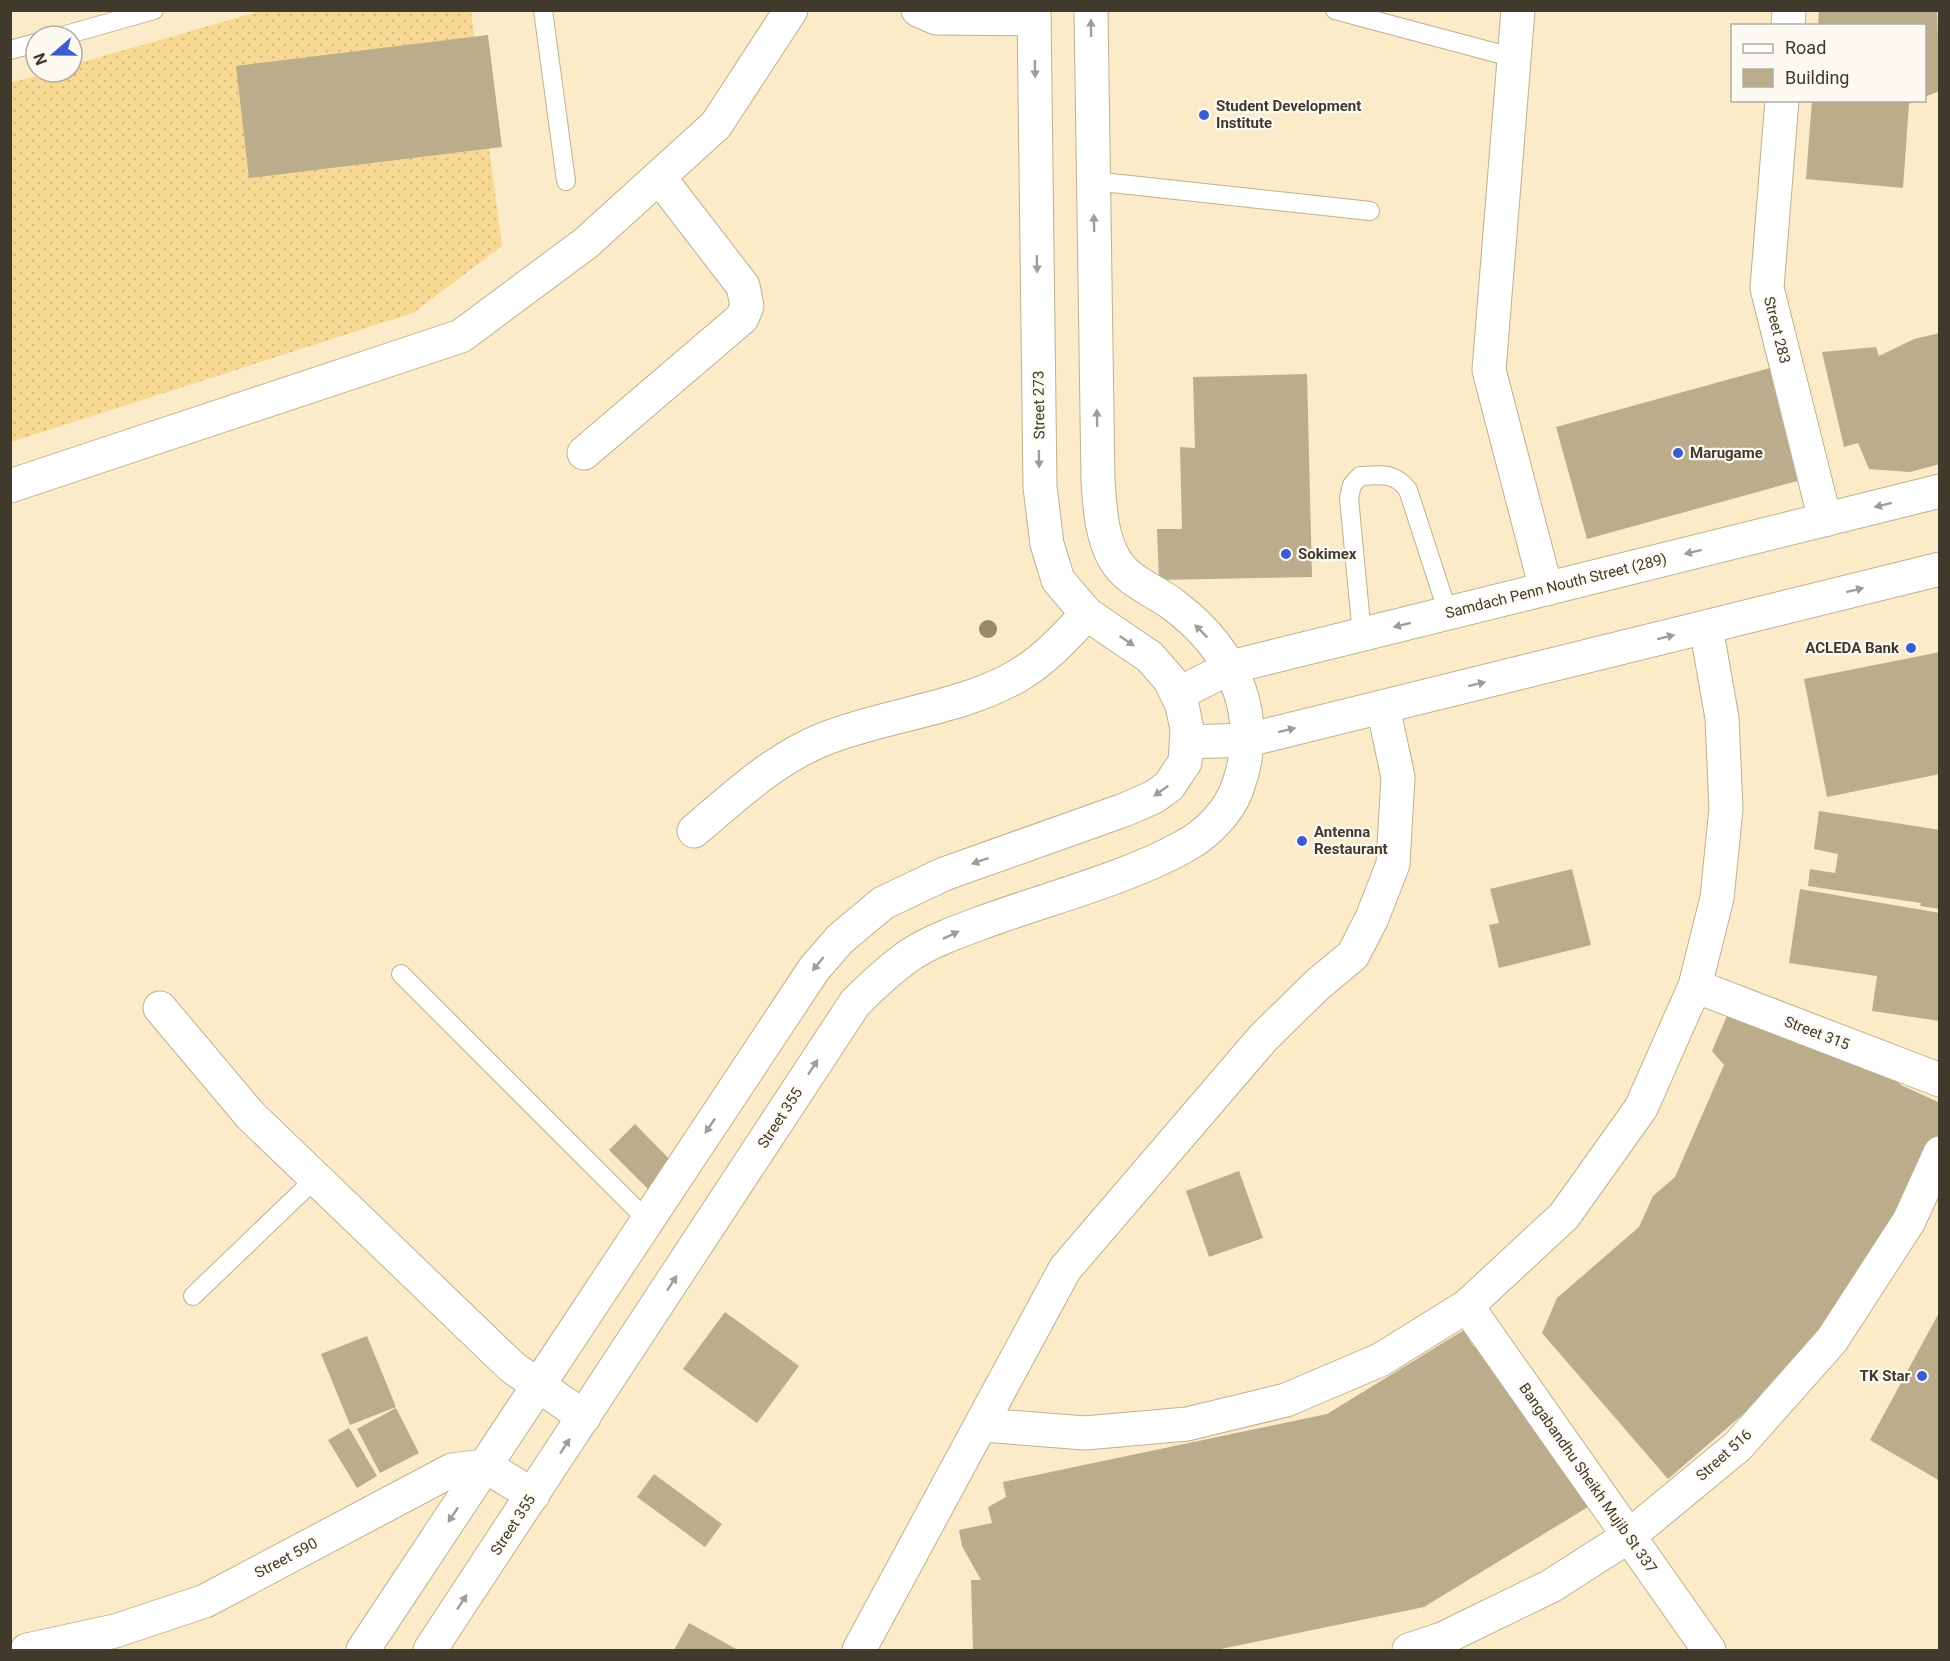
<svg xmlns="http://www.w3.org/2000/svg" width="1950" height="1661" font-family="Roboto,sans-serif">
	<style>
		.grass { fill: url(#grass-dots) }
		.building { fill: #bbad8b }
		.lines { fill: none; stroke-linecap: round; stroke-linejoin: round }
		.lane-casing { stroke: #bfb18f; stroke-width: 20 }
		.street-casing { stroke: #bfb18f; stroke-width: 35 }
		.secondary-casing { stroke: #bfb18f; stroke-width: 35 }
		.primary-casing { stroke: #bfb18f; stroke-width: 35 }
		.lane { stroke: #fff; stroke-width: 18 }
		.street { stroke: #fff; stroke-width: 33 }
		.secondary { stroke: #fff; stroke-width: 33 }
		.primary { stroke: #fff; stroke-width: 33 }
		.tree { fill: #998964 }
		.oneway { fill: #a09c96 }
		.poi-dot { fill: #3b5dcf; stroke: #fdfaf3; stroke-width: 2 }
		.labels { text-anchor: middle; dominant-baseline: central; stroke-width: 4.5; stroke-linejoin: round; paint-order: stroke }
		.poi-label { font-size: 15px; font-weight: bold; fill: #403a2c; stroke: #fdfaf3; text-anchor: start }
		.street-label { font-size: 15px; fill: #403a2c; stroke: #fdfaf3 }
	</style>
	<defs>
		<pattern id="grass-dots" width="8" height="8" patternUnits="userSpaceOnUse" patternTransform="scale(1.5)"><rect width="8" height="8" fill="#f7d994"/><path d="M2 2h.1M6 6h.1" fill="none" stroke="#d5bb80" stroke-width="1.8" stroke-linecap="round"/></pattern>
	</defs>
	<rect width="100%" height="100%" fill="#fbebc8"/>
	<path class="grass" d="M254,11h217l31,235 -89,67 -402,129v-359l38,-11h23v-7l182,-52z"/>
	<path class="building" d="M1819,10h118l3,81 -16,6v-71h-106z
		M488,35l14,112 -253,31 -13,-112z
		M1812,100h104l-7,4 -6,84 -97,-9z
		M1940,333v131l-30,8 -41,-3 -11,-26 -14,4 -22,-95 54,-5 3,9 35,-17z
		M1770,368l31,112 -214,59 -31,-112z
		M1307,374l5,203 -153,3 -2,-51h25l-2,-82 15,1 -2,-71z
		M1940,652v122l-113,23 -23,-118z
		M1819,811l121,19v79l-20,-3 1,-3 -113,-17 2,-17 25,4 3,-19 -24,-5z
		M1572,869l19,76 -92,23 -10,-43 10,-2 -9,-34z
		M1800,889l140,24v108l-68,-10 5,-35 -88,-13z
		M1732,1004l161,73 8,8 39,18v42l-111,195 -161,139 -126,-146 15,-35 82,-71 14,-31 22,-19 49,-112 -12,-14z
		M635,1124l41,42 -25,26 -42,-42z
		M1239,1171l24,67 -54,19 -23,-66z
		M1940,1311v170l-70,-41z
		M725,1312l74,54 -42,57 -74,-54z
		M1464,1330l9,16 13,-8 102,169 -164,100 -208,43h-243l-2,-70h10l-19,-34 -3,-16 33,-7 -4,-16 18,-10 -3,-15 324,-68z
		M367,1336l29,71 -46,18 -29,-71z
		M396,1408l23,45 -39,20 -23,-44z
		M349,1428l28,48 -20,12 -29,-48z
		M654,1474l68,50 -17,23 -68,-50z
		M689,1623l49,27h-64z"/>
	<g class="lines">
		<defs>
			<path id="lane" d="M543,10l23,171
				M1335,10l180,48
				M62,36l92,-26
				M10,50l26,-7
				M1093,181l277,30
				M1362,635l-13,-137 3,-13 8,-9c21,-1 35,-4 48,14l40,123
				M401,974l246,246
				M193,1296l123,-118"/>
			<path id="street" d="M918,10l18,8 98,1
				M1518,10l-29,360 57,219
				M584,453l158,-135 5,-12 -4,-20 -84,-109
				M10,486l451,-150 125,-93 130,-118 75,-115
				M694,831c40,-34 80,-72 130,-92 62,-25 138,-30 195,-64 27,-16 47,-39 68,-61
				M1695,986l245,94
				M160,1008l90,107 262,252 72,50
				M1467,1306l242,344
				M983,1425l102,8 102,-9 99,-24 94,-40 87,-54 97,-90 77,-108 54,-122 22,-88 9,-89 -4,-91 -16,-91
				M859,1650l206,-381 198,-231 54,-53 36,-30 19,-37 21,-54 5,-87 -15,-70
				M1409,1650l33,-11 109,-53 78,-50 109,-90 94,-106 77,-119 31,-68"/>
			<path id="secondary" d="M1788,26l1,-16
				M1782,100l-15,188 58,232
				M1178,694l53,-27 709,-176
				M1188,742l60,-2 692,-171
				M27,1650l88,-19 90,-30 247,-131 33,-4 48,29"/>
			<path id="primary" d="M363,1650l451,-681 26,-30 43,-36 61,-29 180,-64 30,-13 15,-11 16,-24 2,-33 -5,-24 -12,-25 -20,-23 -63,-43 -29,-34 -11,-36 -7,-57 -6,-477
				M430,1650l425,-647c17,-17 35,-34 55,-48 24,-16 55,-26 82,-36 61,-22 135,-41 191,-72 23,-12 45,-34 54,-58 27,-73 -2,-137 -62,-183 -20,-16 -46,-23 -60,-46 -14,-24 -15,-52 -17,-79l-7,-471"/>
		</defs>
		<use href="#lane" class="lane-casing"/>
		<use href="#street" class="street-casing"/>
		<use href="#secondary" class="secondary-casing"/>
		<use href="#primary" class="primary-casing"/>
		<use href="#lane" class="lane"/>
		<use href="#street" class="street"/>
		<use href="#secondary" class="secondary"/>
		<use href="#primary" class="primary"/>
	</g>
	<circle class="tree" cx="988" cy="629" r="9"/>
	<defs><path id="oneway-solid" d="M-6-.8H1V-3.2L6.5 0L1 3.2V.8H-6Z" transform="scale(1.5)"/></defs>
	<g class="oneway">
		<use href="#oneway-solid" transform="translate(1091 28) rotate(-91)"/>
		<use href="#oneway-solid" transform="translate(1035 69) rotate(89)"/>
		<use href="#oneway-solid" transform="translate(1094 223) rotate(-91)"/>
		<use href="#oneway-solid" transform="translate(1037 264) rotate(89)"/>
		<use href="#oneway-solid" transform="translate(1097 418) rotate(-91)"/>
		<use href="#oneway-solid" transform="translate(1039 459) rotate(89)"/>
		<use href="#oneway-solid" transform="translate(1883 505) rotate(166)"/>
		<use href="#oneway-solid" transform="translate(1693 552) rotate(166)"/>
		<use href="#oneway-solid" transform="translate(1855 590) rotate(-14)"/>
		<use href="#oneway-solid" transform="translate(1402 625) rotate(166)"/>
		<use href="#oneway-solid" transform="translate(1201 631) rotate(-135)"/>
		<use href="#oneway-solid" transform="translate(1666 637) rotate(-14)"/>
		<use href="#oneway-solid" transform="translate(1127 641) rotate(34)"/>
		<use href="#oneway-solid" transform="translate(1477 684) rotate(-14)"/>
		<use href="#oneway-solid" transform="translate(1287 730) rotate(-14)"/>
		<use href="#oneway-solid" transform="translate(1161 791) rotate(144)"/>
		<use href="#oneway-solid" transform="translate(980 861) rotate(161)"/>
		<use href="#oneway-solid" transform="translate(951 935) rotate(-26)"/>
		<use href="#oneway-solid" transform="translate(818 964) rotate(129)"/>
		<use href="#oneway-solid" transform="translate(813 1067) rotate(-57)"/>
		<use href="#oneway-solid" transform="translate(710 1126) rotate(124)"/>
		<use href="#oneway-solid" transform="translate(672 1283) rotate(-57)"/>
		<use href="#oneway-solid" transform="translate(565 1446) rotate(-57)"/>
		<use href="#oneway-solid" transform="translate(453 1515) rotate(124)"/>
		<use href="#oneway-solid" transform="translate(462 1602) rotate(-57)"/>
	</g>
	<g class="poi-dot">
		<circle cx="1204" cy="115" r="6"/>
		<circle cx="1678" cy="453" r="6"/>
		<circle cx="1286" cy="554" r="6"/>
		<circle cx="1911" cy="648" r="6"/>
		<circle cx="1302" cy="841" r="6"/>
		<circle cx="1922" cy="1376" r="6"/>
	</g>
	<g class="labels">
		<g class="poi-label">
			<text x="1216" y="106">Student Development<tspan x="1216" dy="17">Institute</tspan></text>
			<text x="1690" y="453">Marugame</text>
			<text x="1298" y="554">Sokimex</text>
			<text x="1899" y="648" text-anchor="end">ACLEDA Bank</text>
			<text x="1314" y="832">Antenna<tspan x="1314" dy="17">Restaurant</tspan></text>
			<text x="1910" y="1376" text-anchor="end">TK Star</text>
		</g>
		<g class="street-label">
			<text transform="translate(1777 330) rotate(76)">Street 283</text>
			<text transform="translate(1039 405) rotate(-91)">Street 273</text>
			<text transform="translate(1556 586) rotate(-14)">Samdach Penn Nouth Street (289)</text>
			<text transform="translate(1817 1033) rotate(21)">Street 315</text>
			<text transform="translate(780 1118) rotate(-57)">Street 355</text>
			<text transform="translate(1724 1455) rotate(-42)">Street 516</text>
			<text transform="translate(1588 1478) rotate(55)">Bangabandhu Sheikh Mujib St 337</text>
			<text transform="translate(513 1525) rotate(-57)">Street 355</text>
			<text transform="translate(286 1558) rotate(-28)">Street 590</text>
		</g>
	</g>
	<rect width="1950" height="1661" fill="none" stroke="#403a2c" stroke-width="24"/>
	<rect x="1731" y="24" width="195" height="78" fill="#fdfaf3" stroke="#b1ada3" stroke-width="1.5"/>
	<rect x="1743" y="44" width="30" height="9" fill="#ffffff" stroke="#b1ada3" stroke-width="1.5"/>
	<text x="1785" y="54" font-size="18" fill="#403a2c">Road</text>
	<rect x="1743" y="69" width="30" height="18" fill="#bbad8b" stroke="#b1ada3" stroke-width="1.5"/>
	<text x="1785" y="84" font-size="18" fill="#403a2c">Building</text>
	<g transform="translate(54 54) rotate(250)"><circle r="28" fill="#fdfaf3" stroke="#b1ada3" stroke-width="1.5"/>
	<path d="M0-4.5L10 22L0 15L-10 22Z" fill="#3b5dcf"/>
	<text y="-9" font-size="16" font-weight="bold" text-anchor="middle" fill="#403a2c">N</text>
	</g>
</svg>
